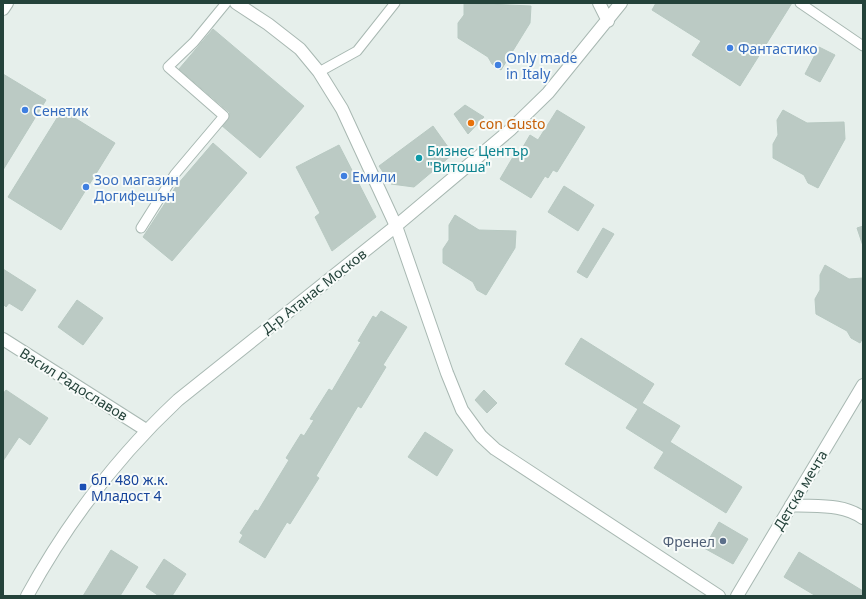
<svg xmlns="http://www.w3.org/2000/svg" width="866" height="599" font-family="'Noto Sans',sans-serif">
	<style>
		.building { fill: #bbcac4; stroke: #b8c9c2 }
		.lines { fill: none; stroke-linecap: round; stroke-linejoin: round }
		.service-casing { stroke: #a8b8b2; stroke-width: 11 }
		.minor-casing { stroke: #a8b8b2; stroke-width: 14 }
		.tertiary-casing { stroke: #a8b8b2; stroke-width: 14 }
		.service { stroke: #fff; stroke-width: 9 }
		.minor { stroke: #fff; stroke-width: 12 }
		.tertiary { stroke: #fff; stroke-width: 12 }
		.shop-dot { fill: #3f7fe0; stroke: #f7fbf9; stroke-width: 1.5 }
		.food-dot { fill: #e8710a; stroke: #f7fbf9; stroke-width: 1.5 }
		.culture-dot { fill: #0f9aa8; stroke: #f7fbf9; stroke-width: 1.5 }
		.transit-dot { fill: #1a4fb4; stroke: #f7fbf9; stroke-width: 1.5 }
		.service-dot { fill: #5c6f8a; stroke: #f7fbf9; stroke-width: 1.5 }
		.labels { text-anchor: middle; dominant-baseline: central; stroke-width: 4; stroke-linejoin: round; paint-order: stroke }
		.shop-label { font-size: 14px; fill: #366cbe; stroke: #f7fbf9; text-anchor: start }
		.food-label { font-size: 14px; fill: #c56008; stroke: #f7fbf9; text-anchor: start }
		.culture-label { font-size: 14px; fill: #0d838f; stroke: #f7fbf9; text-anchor: start }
		.street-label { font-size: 14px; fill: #24423a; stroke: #f7fbf9 }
		.transit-label { font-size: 14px; fill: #164399; stroke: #f7fbf9; text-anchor: start }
		.service-label { font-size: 14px; fill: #4e5e75; stroke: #f7fbf9; text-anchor: end }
	</style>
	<rect width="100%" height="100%" fill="#e6efeb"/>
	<path class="building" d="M464,3l67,3 -1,17 -29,47 -9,-6 -4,-7 -30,-19v-15l6,-8z
		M656,3h136l-52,83 -48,-31 9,-14 -49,-31z
		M213,29l91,77 -44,52 -39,-33 9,-12 -51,-44z
		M819,47l16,8 -15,27 -15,-8z
		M3,74l43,26 -43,70z
		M465,105l19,12 -16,17 -14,-20z
		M62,110l53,33 -54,87 -53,-33z
		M557,110l28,17 -28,45 -4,-2 -5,8 -3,-2 -14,22 -31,-19 13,-22 3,2 14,-24 8,5z
		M783,110l24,13 37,-1 1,17 -27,49 -10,-5 -4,-8 -31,-17v-14l5,-9 -1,-15z
		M433,126l20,28 -39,33 -23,-3 -12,-18z
		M213,143l34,30 -75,88 -29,-24 34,-52z
		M339,145l37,72 -44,34 -17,-34 5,-4 -24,-46z
		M564,186l30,19 -16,26 -30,-19z
		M455,215l24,15 37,1 -1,17 -29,47 -9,-5 -4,-8 -30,-19v-14l6,-9v-15z
		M863,226v20l-6,-18z
		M603,228l11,6 -27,44 -10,-6z
		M825,265l24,14 14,-1v60l-3,5 -9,-5 -4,-7 -31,-17 -1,-15 5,-9v-15z
		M3,269l33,21 -14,21 -13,-8 -3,4 -3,-3z
		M77,300l26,18 -20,27 -25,-18z
		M381,311l26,16 -24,38 3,2 -25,41 -3,-2 -42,70 3,2 -29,46 -3,-2 -22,36 -26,-16 4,-7 -3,-2 15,-23 3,1 31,-51 -3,-2 15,-24 3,2 10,-16 -4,-1 19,-30 3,2 29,-49 -3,-1 15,-25 3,2z
		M581,338l73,46 -12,19 38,23 -10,16 72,45 -16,26 -72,-45 10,-16 -38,-24 12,-19 -73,-45z
		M6,390l42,28 -18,27 -11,-8 -16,24v-67z
		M484,390l13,13 -10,10 -12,-13z
		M425,432l28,18 -16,26 -29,-19z
		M719,522l29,17 -15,25 -29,-16z
		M111,550l27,17 -13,21 -5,8h-37z
		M799,552l64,39v5h-47l-32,-19z
		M164,559l22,15 -14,22h-13l-13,-9z"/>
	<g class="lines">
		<defs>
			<path id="service" d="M800,3l63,43
				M319,72l38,-21 38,-48
				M141,228l34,-54 49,-58 -56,-49 26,-25 32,-39"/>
			<path id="minor" d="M236,3l32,21 32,25 19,23 23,37 54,117 51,147 15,37 19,26 14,13 224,147
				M3,9l4,-6
				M3,339l143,91
				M791,505c25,2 51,-2 72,13
				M737,596l126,-211"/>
			<path id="tertiary" d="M599,3l9,18
				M27,596c40,-73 90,-139 151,-196l218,-174 114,-96 38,-37 73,-90"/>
		</defs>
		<use href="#service" class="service-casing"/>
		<use href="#minor" class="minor-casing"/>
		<use href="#tertiary" class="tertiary-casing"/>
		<use href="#service" class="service"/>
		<use href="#minor" class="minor"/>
		<use href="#tertiary" class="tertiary"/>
	</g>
	<g class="shop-dot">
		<circle cx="730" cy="48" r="4"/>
		<circle cx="498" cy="65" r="4"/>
		<circle cx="25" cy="110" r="4"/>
		<circle cx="344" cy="176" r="4"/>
		<circle cx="86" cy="187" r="4"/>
	</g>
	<circle class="food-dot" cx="471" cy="123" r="4"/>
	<circle class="culture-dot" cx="419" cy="158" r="4"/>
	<rect class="transit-dot" x="79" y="483" width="8" height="8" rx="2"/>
	<circle class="service-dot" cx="723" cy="541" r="4"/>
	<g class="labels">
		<g class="shop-label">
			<text x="738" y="48">Фантастико</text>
			<text x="506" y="57">Only made<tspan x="506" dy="16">in Italy</tspan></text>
			<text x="33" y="110">Сенетик</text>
			<text x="352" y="176">Емили</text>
			<text x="94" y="179">Зоо магазин<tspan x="94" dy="16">Догифешън</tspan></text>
		</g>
		<g class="food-label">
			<text x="479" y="123">con Gusto</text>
		</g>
		<g class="culture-label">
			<text x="427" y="150">Бизнес Център<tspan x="427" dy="16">"Витоша"</tspan></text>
		</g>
		<g class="street-label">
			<text transform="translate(314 291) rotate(-38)">Д-р Атанас Москов</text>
			<text transform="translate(74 384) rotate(32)">Васил Радославов</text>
			<text transform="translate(800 490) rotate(-59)">Детска мечта</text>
		</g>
		<g class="transit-label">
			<text x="91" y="479">бл. 480 ж.к.<tspan x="91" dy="16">Младост 4</tspan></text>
		</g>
		<g class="service-label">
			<text x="715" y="541">Френел</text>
		</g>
	</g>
	<rect width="866" height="599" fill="none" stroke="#24423a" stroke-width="8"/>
</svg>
